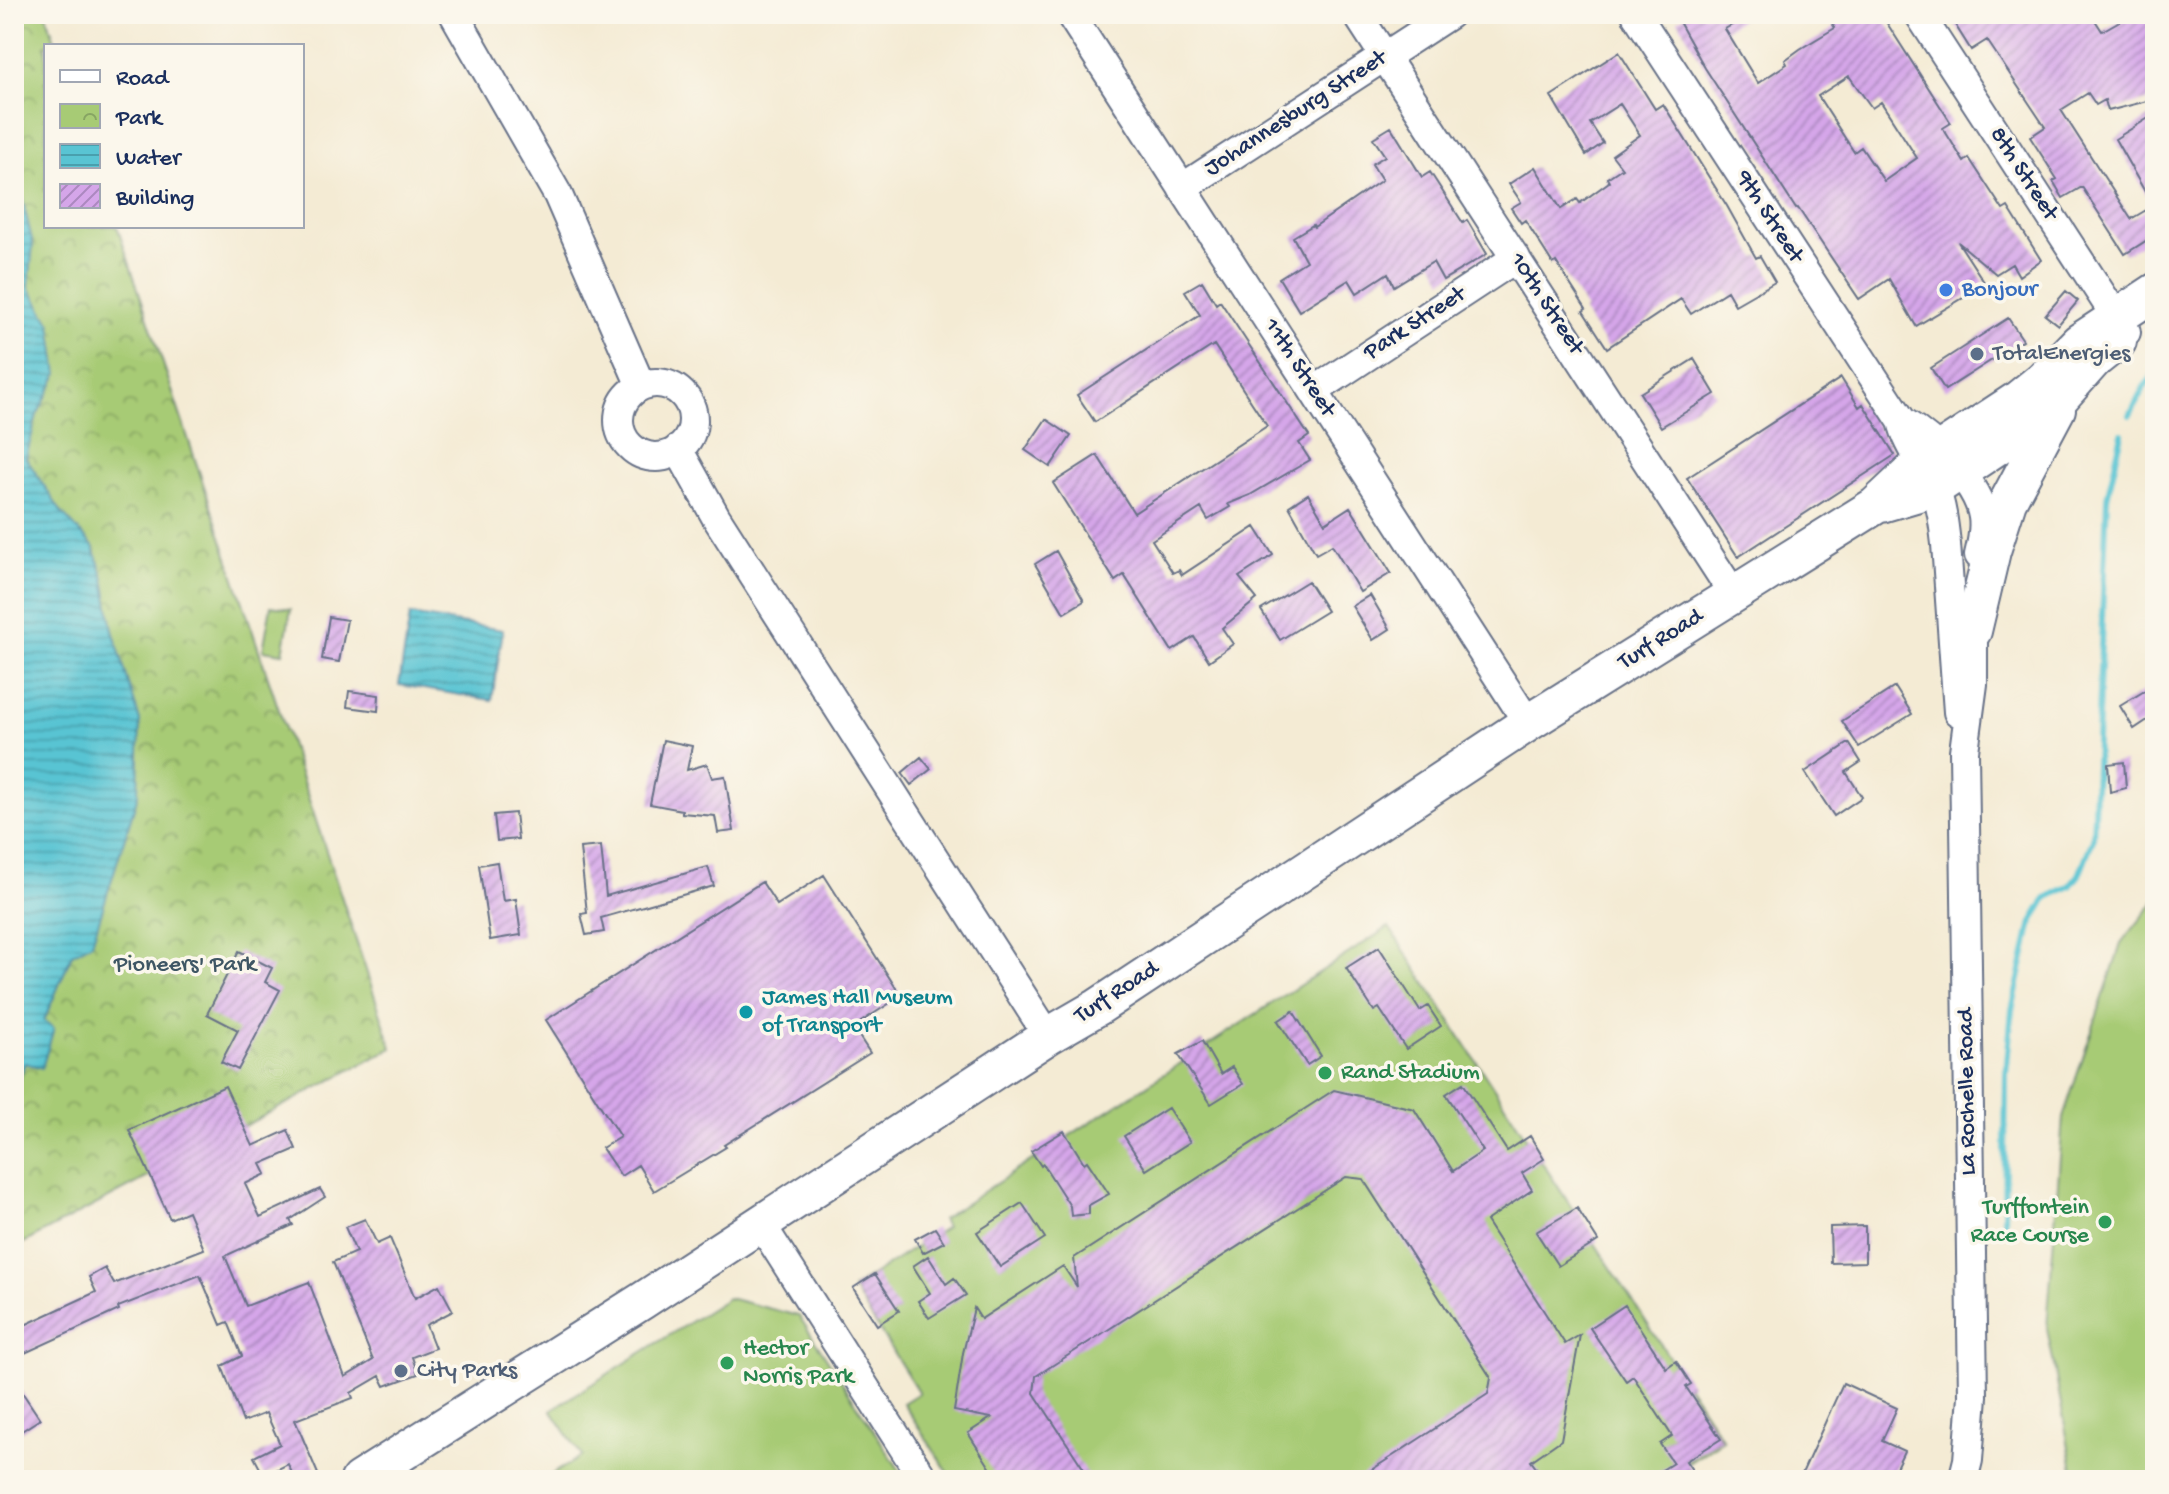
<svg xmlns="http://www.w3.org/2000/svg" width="2169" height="1494" font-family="'Gochi Hand',sans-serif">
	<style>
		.grass { fill: #a7cb75; stroke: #617d6a; stroke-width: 2 }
		.park { fill: url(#park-crowns); stroke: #617d6a; stroke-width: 2 }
		.water { fill: url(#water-rules); stroke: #3a7a98; stroke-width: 2 }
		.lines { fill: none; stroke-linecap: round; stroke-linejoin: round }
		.stream { stroke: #59c4d3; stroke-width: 6 }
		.building { fill: url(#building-hatch); fill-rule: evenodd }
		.minor-casing { stroke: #677187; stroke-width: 32 }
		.major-casing { stroke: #677187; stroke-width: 40 }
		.minor { stroke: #fff; stroke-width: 28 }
		.major { stroke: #fff; stroke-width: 36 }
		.shop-dot { fill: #3f7fe0; stroke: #fbf7ec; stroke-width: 3 }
		.service-dot { fill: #5c6f8a; stroke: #fbf7ec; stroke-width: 3 }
		.culture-dot { fill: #0f9aa8; stroke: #fbf7ec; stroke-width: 3 }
		.leisure-dot { fill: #2e9e5b; stroke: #fbf7ec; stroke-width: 3 }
		.labels { text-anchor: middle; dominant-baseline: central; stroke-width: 7; stroke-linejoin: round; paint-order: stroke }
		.street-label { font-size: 24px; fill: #1b2f5e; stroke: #fbf7ec }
		.shop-label { font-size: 24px; fill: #366cbe; stroke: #fbf7ec; text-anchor: start }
		.service-label { font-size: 24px; fill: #4e5e75; stroke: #fbf7ec; text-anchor: start }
		.park-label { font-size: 24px; fill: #3e5664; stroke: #fbf7ec }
		.culture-label { font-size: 24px; fill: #0d838f; stroke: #fbf7ec; text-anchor: start }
		.leisure-label { font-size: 24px; fill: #27864d; stroke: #fbf7ec; text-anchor: start }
	</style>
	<defs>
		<pattern id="park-crowns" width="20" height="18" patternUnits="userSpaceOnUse" patternTransform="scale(2)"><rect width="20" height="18" fill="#a7cb75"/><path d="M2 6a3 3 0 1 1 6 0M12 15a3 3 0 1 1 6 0" fill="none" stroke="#87a563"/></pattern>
		<pattern id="water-rules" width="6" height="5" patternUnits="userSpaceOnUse" patternTransform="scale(2)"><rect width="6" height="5" fill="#59c4d3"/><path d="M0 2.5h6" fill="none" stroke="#49a0ae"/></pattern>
		<pattern id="building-hatch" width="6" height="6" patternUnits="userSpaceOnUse" patternTransform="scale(2)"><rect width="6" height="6" fill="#d5a6e9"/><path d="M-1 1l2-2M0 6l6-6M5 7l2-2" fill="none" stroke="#ac88c0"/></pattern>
	</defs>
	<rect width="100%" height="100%" fill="#fbf7ec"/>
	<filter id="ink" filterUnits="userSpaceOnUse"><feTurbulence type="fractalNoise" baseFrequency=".0125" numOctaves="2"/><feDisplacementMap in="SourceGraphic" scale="16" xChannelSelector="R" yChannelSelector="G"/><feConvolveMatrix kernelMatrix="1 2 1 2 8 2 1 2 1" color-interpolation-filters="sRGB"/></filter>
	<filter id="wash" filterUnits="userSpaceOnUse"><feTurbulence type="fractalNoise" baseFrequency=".006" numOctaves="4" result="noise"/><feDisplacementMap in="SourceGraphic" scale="32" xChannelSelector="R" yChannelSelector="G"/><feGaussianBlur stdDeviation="1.8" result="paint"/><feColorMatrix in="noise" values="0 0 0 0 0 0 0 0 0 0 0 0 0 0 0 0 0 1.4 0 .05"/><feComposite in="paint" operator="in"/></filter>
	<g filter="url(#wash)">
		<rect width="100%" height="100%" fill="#f4ebd4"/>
		<path class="grass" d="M271,606l20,3 -8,44 -20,-3z
			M2155,901v579h-80l-28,-152 16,-211 58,-173z
			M1389,927l334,513 -61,40h-709l-50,-77 16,-10 -66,-105 93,-61 -4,-8z
			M728,1298l71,18 107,164h-363l39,-24 -31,-46z"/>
		<path class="park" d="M14,14h32l11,32h-11v180h71l275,822 -378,200z"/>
		<path class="water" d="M14,164l19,80 -4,43 22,37 7,50 -21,41 -11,43 36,55 31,33 11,32 9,52 27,91 -2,74 -46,148 -20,11 -28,67 10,7 -12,40 -17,-5 -11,31z
			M410,615l93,15 -11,70 -93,-15z"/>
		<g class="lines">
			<path class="stream" d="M2130,415l14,-28 11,-13
				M2004,1228l2,-154 6,-64 20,-88 14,-24 24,-12 9,-11 14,-36 14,-341 15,-64"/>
		</g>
		<g id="blocks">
			<path class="building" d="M1688,14h63l-26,15 33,54 29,-19 -2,-4 15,-11 35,-21 -9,-14h55l70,109 -8,5 21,34 5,-4 34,52 5,-3 33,53 -22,16 -7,-12 -16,10 -38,-32 26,40 -7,4 1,3 -62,37 -27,-47 -30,20 -61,-91 -2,1 -91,-141 -27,-48zM1849,76l23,32 9,-6 36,56 -33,23 -23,-34 -7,5 -36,-56z
				M1968,14h54l4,6 10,-6h55l11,17 30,-17h23v85l-47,12 -3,-11 -9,5 -8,-12 -27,17 70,109 22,-13 -38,-67 40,-25v121l-30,19 -43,-67 -19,11 -10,-17 4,-2 -27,-42 15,-10 -58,-87 -16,10 -17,-27z
				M1619,52l36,57 8,-5 64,102 29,52 4,-2 15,26 -40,23 -8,-14 -36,23 -10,-15 -74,49 -24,-37 3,-2 -30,-47 -3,2 -28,-44 -4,3 -10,-15 10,-6 -12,-18 26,-17 26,42 16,-10 3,4 29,-21 -2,-4 15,-10 -10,-13 28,-20 -20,-31 -30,19 13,20 -17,12 -35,-59z
				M1391,127l31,50 8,-5 33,51 4,-3 20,34 -44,26 -10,-18 -39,24 -6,-13 -31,20 -8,-13 -50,31 -20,-33 27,-17 -13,-24 20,-12 1,2 68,-47 -10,-16 13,-8 -12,-18z
				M1202,281l14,23 4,-3 89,135 -10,7 11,17 -60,35 -22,9 2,3 -22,13 -7,-12 -49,32 21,33 6,-3 3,5 73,-48 18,28 -34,22 18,22 -35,29 11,16 -24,17 -15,-24 -22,14 -48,-76 -9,6 -62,-98 44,-28 37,58 133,-87 -53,-81 -119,77 -18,-27 123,-80 -15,-24z
				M2066,291l12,10 -20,24 -13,-10z
				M2008,318l15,22 -78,50 -14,-22z
				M1694,359l21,35 -54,33 -21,-34z
				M1841,378l18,29 4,-3 32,51 -157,102 -51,-79z
				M1046,419l25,17 -21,31 -25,-17z
				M1308,494l17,29 25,-16 41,66 -31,19 -28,-47 -16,9 -27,-48z
				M1056,551l28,50 -20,12 -29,-49z
				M1308,581l19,30 -47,29 -19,-30z
				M1370,595l20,34 -17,11 -21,-34z
				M329,617l18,3 -8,42 -17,-3z
				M1895,687l17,27 -53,33 -17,-26z
				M2146,690l9,14v11l-21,14 -14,-23z
				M349,691l30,4 -1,16 -31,-4z
				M663,740l29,6 -5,24 20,-6 5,14 13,-2 9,55 -16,2 -3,-17 -33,-3v-3l-32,-6z
				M1849,743l12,19 -15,10 16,25 -28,19 -29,-44z
				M921,757l10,12 -20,16 -9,-12z
				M2124,762l2,26 -16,4 -2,-28z
				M515,813l3,26 -21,2 -3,-26z
				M601,846l5,50 102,-29 6,19 -113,32 3,14 -18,3 -5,-21 6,-1 -7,-65z
				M497,862l6,39 13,-2 5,36 -31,5 -11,-75z
				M824,875l77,121 -48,31 17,26 -146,92 2,2 -72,44 -16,-26 -17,11 -19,-28 18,-11 -74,-117 216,-138 15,23z
				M1379,947l41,64 8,-5 13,20 -35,23 -27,-41 -5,3 -28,-43z
				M239,951l33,17 -7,14 15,8 -42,80 -17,-8 17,-32 -31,-16z
				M1293,1011l28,45 -14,9 -29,-44z
				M1202,1041l19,33 11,-7 11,17 -32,20 -33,-50z
				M1463,1083l44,68 23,-15 14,23 -22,14 10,17 -46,31 79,123 15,-9 -19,105 -30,21 14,19h-189l132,-86 3,-16 -128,-199 -17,-2 -310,199 -2,17 57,87h-93l-30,-47 23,-15 -37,-7 9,-58 11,-45 7,11 82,-53 14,21 -3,-29 260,-168 80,19 39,62 30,-20 -37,-57z
				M225,1086l28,60 35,-16 8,19 -35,15 5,10 -21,10 15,33 60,-28 5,8 -35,23 3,5 -68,31 21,50 63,-24 36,95 28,-17 -40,-98 23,-10 -11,-25 20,-8 12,25 13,-6 25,60 24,-13 14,26 -27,14 9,23 -23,9 6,17 -33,12 -5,-10 -29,17 2,5 -58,22 23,54 -14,6h-9l-7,-16 -24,12 -10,-19 26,-13 -14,-31 -23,9 -21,-56 20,-10 -14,-34 -7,3 -21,-50 -82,32 1,3 -105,48v-28l82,-38 -7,-15 16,-9 9,16 90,-35 -16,-38 -18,8 -41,-89z
				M1168,1108l22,34 -44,28 -22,-34z
				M1064,1131l20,32 3,-2 22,33 -20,11v9l-18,2 -1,-10 -27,-42 -2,2 -10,-15z
				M1022,1203l23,35 -45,29 -23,-35z
				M1577,1208l21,33 -40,25 -22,-34z
				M1865,1226v36l-34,1 -1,-36z
				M935,1228l9,14 -21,11 -8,-14z
				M928,1256l18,28 8,-6 12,17 -37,23 -11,-17 12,-8 -17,-27z
				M875,1274l24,37 -22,14 -24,-37z
				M1625,1305l41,63 10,-7 15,23 -5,3 35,52 -35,22 6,9 -15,10h-31l27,-17 -13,-19 12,-8 -39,-60 -7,5 -36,-53z
				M14,1380l26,39 -26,17z
				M1843,1383l54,25 -15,33 22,10 -14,29h-91z"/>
		</g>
	</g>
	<g filter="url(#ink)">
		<use href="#blocks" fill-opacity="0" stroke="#677187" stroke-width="2"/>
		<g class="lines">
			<defs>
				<path id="minor" d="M454,14l104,181 83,191
					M1070,14l458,709
					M1357,14l377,581
					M1636,14l266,407c6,25 23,44 33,68 7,17 9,37 11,55l12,168
					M1919,14l207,318
					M1182,188l268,-174
					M619 420a37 37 0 1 1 74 0a37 37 0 1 1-74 0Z
					M1314,391l202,-133
					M1902,421c29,18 76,61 81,96 2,13 -1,26 -4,38
					M678,449l38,68 332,519
					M761,1224l163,256
					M1963,1480l5,-20 5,-64 -9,-645 9,-67v-71"/>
				<path id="major" d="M1881,504l54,-16 66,-44 61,-48 31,-35 25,-20
					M1973,631l19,-80 16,-50 49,-92
					M359,1480l283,-179 406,-265 50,-29 430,-284 347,-217 46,-43 96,-63 26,-21 36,-37 76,-50"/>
			</defs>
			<use href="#minor" class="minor-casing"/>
			<use href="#major" class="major-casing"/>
			<use href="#minor" class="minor"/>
			<use href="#major" class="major"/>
		</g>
	</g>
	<circle class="shop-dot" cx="1946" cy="290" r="8"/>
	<g class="service-dot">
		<circle cx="1977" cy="354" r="8"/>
		<circle cx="401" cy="1371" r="8"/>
	</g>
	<circle class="culture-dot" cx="746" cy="1012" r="8"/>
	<g class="leisure-dot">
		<circle cx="1325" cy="1073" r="8"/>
		<circle cx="2105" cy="1222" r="8"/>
		<circle cx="727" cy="1363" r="8"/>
	</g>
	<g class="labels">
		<g class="street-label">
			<text transform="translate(1296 114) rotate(-33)">Johannesburg Street</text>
			<text transform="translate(2023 174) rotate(57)">8th Street</text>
			<text transform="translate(1769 217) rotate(57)">9th Street</text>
			<text transform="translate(1546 304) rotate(57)">10th Street</text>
			<text transform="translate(1415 324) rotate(-33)">Park Street</text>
			<text transform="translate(1299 368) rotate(57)">11th Street</text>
			<text transform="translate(1661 640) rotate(-32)">Turf Road</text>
			<text transform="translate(1117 993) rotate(-33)">Turf Road</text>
			<text transform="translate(1968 1092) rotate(-91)">La Rochelle Road</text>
		</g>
		<g class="shop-label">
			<text x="1962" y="290">Bonjour</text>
		</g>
		<g class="service-label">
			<text x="1993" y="354">TotalEnergies</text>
			<text x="417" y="1371">City Parks</text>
		</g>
		<g class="park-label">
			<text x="185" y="965">Pioneers' Park</text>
		</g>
		<g class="culture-label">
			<text x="762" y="998">James Hall Museum<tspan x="762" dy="28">of Transport</tspan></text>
		</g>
		<g class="leisure-label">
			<text x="1341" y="1073">Rand Stadium</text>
			<text x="2089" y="1208" text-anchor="end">Turffontein<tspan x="2089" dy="28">Race Course</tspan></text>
			<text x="743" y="1349">Hector<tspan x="743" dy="28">Norris Park</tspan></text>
		</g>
	</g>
	<rect width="2169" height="1494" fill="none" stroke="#fbf7ec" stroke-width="48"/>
	<rect x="44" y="44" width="260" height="184" fill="#fbf7ec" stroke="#a1a7b3" stroke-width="2"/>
	<rect x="60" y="70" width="40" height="12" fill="#ffffff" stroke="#a1a7b3" stroke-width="2"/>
	<text x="116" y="84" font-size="24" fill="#1b2f5e">Road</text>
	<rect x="60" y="104" width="40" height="24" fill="url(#park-crowns)" stroke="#a1a7b3" stroke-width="2"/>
	<text x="116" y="124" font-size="24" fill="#1b2f5e">Park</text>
	<rect x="60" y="144" width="40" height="24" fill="url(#water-rules)" stroke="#a1a7b3" stroke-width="2"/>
	<text x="116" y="164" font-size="24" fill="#1b2f5e">Water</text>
	<rect x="60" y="184" width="40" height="24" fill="url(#building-hatch)" stroke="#a1a7b3" stroke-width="2"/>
	<text x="116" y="204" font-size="24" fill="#1b2f5e">Building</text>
</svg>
